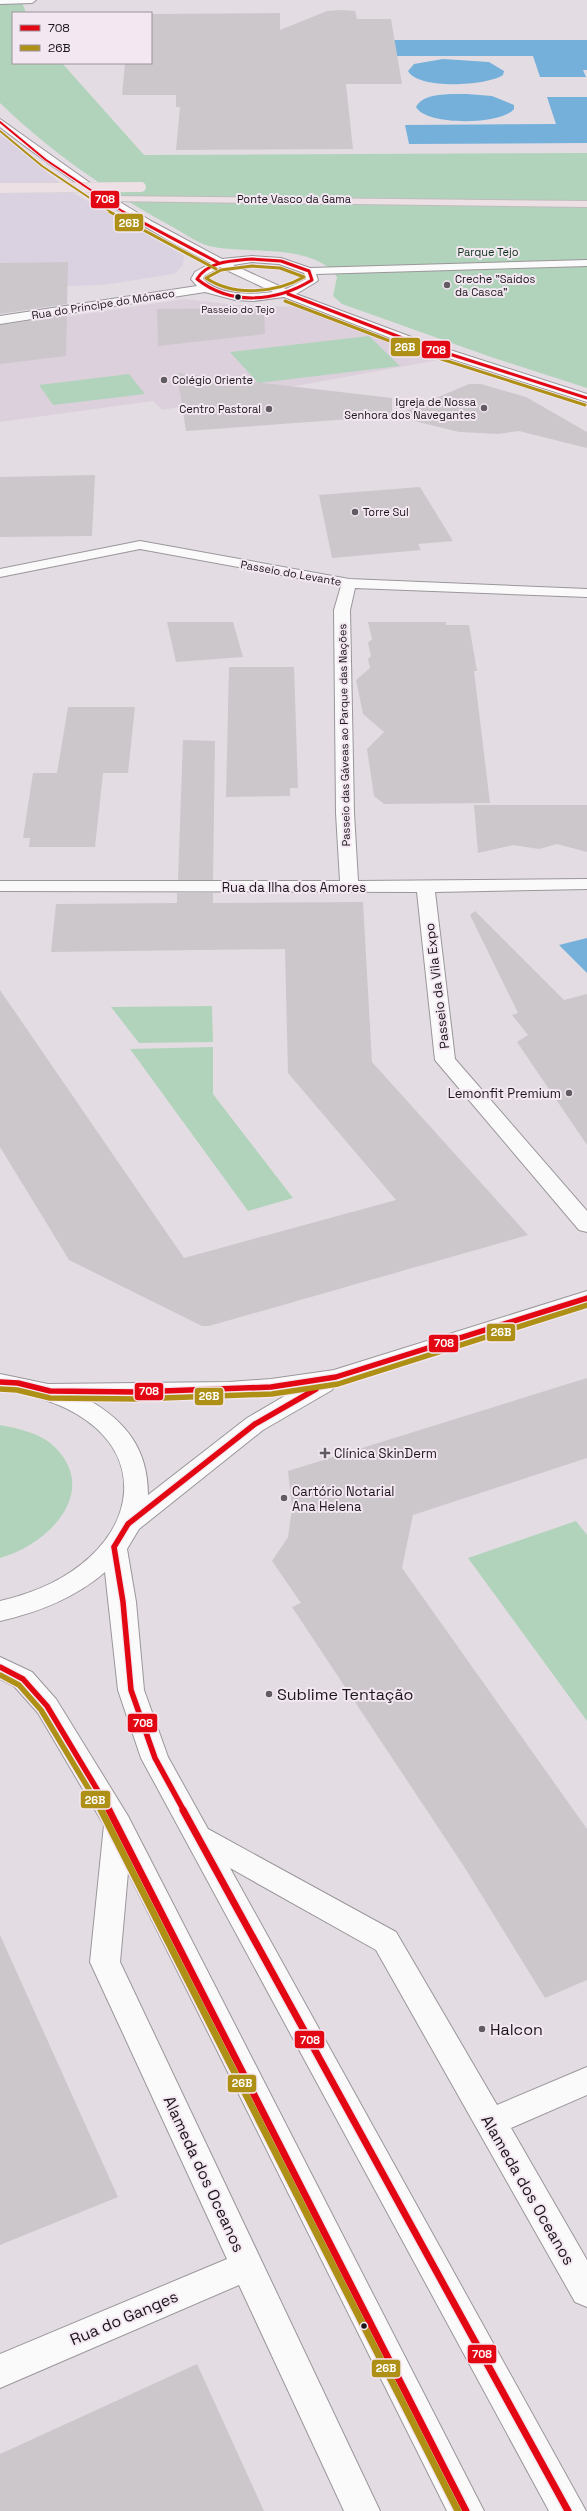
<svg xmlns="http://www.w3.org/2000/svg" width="587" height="2511" font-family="'Space Grotesk',sans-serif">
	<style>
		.industrial { fill: #dad2e0 }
		.built { fill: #dcd0dc }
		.green { fill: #b2d3bb }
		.water { fill: #75b0db }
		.building { fill: #ccc7cb }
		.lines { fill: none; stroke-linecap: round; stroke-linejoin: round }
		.street-casing { stroke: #9a969a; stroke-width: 2 }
		.highway-casing { stroke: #bebcbe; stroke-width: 2 }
		.street { fill: #fbfafb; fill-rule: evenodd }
		.highway { fill: #ede0e4; fill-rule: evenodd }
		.highway-bridge-casing { stroke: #bebcbe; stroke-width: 10; stroke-linecap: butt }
		.highway-bridge { stroke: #ede0e4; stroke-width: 10 }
		.bus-1-far3-casing { stroke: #f3e7f2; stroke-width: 3.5 }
		.bus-1-far2-casing { stroke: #f3e7f2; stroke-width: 4.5 }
		.bus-1-far1-casing { stroke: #f3e7f2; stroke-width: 8 }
		.bus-1-casing { stroke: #f3e7f2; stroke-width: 10 }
		.bus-2-far3-casing { stroke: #f3e7f2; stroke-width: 3.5 }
		.bus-2-far2-casing { stroke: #f3e7f2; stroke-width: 4.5 }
		.bus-2-far1-casing { stroke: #f3e7f2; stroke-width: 8 }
		.bus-2-casing { stroke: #f3e7f2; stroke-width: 10 }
		.bus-1-far3 { stroke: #e30613; stroke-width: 2 }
		.bus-1-far2 { stroke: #e30613; stroke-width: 3 }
		.bus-1-far1 { stroke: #e30613; stroke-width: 5.5 }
		.bus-1 { stroke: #e30613; stroke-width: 7 }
		.bus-2-far3 { stroke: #af9016; stroke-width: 2 }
		.bus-2-far2 { stroke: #af9016; stroke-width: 3 }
		.bus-2-far1 { stroke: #af9016; stroke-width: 5.5 }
		.bus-2 { stroke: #af9016; stroke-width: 7 }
		.poi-dot { fill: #615c61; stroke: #f3e7f2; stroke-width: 1.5 }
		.bus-dot { fill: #1b161b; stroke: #f3e7f2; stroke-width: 1.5 }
		.labels { text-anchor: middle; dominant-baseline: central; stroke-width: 4; stroke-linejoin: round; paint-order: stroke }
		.far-bus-label { font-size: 10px; fill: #1b161b; stroke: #f3e7f2 }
		.far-street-label { font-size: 11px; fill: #1b161b; stroke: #f3e7f2 }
		.far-park-label { font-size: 11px; fill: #0e321a; stroke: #f3e7f2 }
		.far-poi-label { font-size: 11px; fill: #1b161b; stroke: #f3e7f2; text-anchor: start }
		.street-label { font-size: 13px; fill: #1b161b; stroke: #f3e7f2 }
		.poi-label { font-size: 13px; fill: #1b161b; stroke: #f3e7f2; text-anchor: start }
		.near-poi-label { font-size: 16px; fill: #1b161b; stroke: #f3e7f2; text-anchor: start }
		.near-street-label { font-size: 16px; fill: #1b161b; stroke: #f3e7f2 }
		.line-badge { stroke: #f3e7f2; stroke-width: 1.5 }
		.badge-label { font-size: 11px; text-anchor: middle; font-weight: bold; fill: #fff }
	</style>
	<rect width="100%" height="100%" fill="#e3dde3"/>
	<path class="industrial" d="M0,134l70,57 109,62 5,3 -1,9 -9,9 -71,11 -103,3z"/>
	<path class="built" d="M184,299l53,6 63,2 145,52 -283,51 -9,-9 -153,21v-95z"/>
	<path class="green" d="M22,2l4,11h-13v50h49l82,92 443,-2v235l-96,-31 -149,-53 -9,-8 4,-19c-23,-35 -92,-22 -128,-31 -14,-4 -28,-15 -40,-21 -62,-34 -118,-73 -169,-122v-99z
		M369,336l31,30 -142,17 -28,-31z
		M129,374l16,20 -92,11 -14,-20z
		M212,1006l1,36 -74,1 -28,-36z
		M213,1047v47l80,104 -45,13 -118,-162z
		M0,1425c16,3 35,7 49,17 55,45 2,102 -49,116z
		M576,1521l11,14v186l-119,-163z"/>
	<path class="water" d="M390,40h197v30h-4l3,7h-46l-7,-21h-141z
		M443,59l46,3 15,9 -1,4c-16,11 -85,15 -95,-4l6,-7z
		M467,94l25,2 22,9v4c-13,16 -88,17 -98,-2 7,-15 37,-13 51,-13z
		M547,97h40v46l-178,1 -4,-19 151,-1z
		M587,938v35l-28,-28z"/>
	<path class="building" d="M341,10l14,1 2,8h34l11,65h-56l7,65 -177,1 4,-43h-4v-12h-54l3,-32h26v-49l129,-1v17l47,-19z
		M68,262l-1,42 -67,10v-51z
		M264,308l1,26 -107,12 -1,-37z
		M67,315l-1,41 -66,8v-39z
		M177,373l215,25v18l-206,15z
		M469,384h12l45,13 61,35v16l-68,-17 -21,3 -39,-2 -65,-16z
		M95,475l-3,61 -92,1v-60z
		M420,487l33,54 -35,3 3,6 -89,8 -13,-63z
		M167,622h66l10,35 -67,5z
		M368,622h78v3h23l8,46h-3l16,132 -106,1 -10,-8 -7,-47 17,-17 -21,-18 -7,-34 14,-12 -2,-9 3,-3 -3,-13 4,-4z
		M229,667h65l4,121h-8v8l-64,1z
		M68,707h67l-7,66h-25l-8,74h-66l1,-9h-7l10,-65h24z
		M183,740l32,1 -2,139h-35z
		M474,805h113v47l-30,-8 -18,5 -26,-4 -35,8z
		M177,893h36v10l150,-1 9,160 156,173 -319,91h-7l-133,-66 -69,-113v-157l184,268 212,-58 -108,-127 -3,-124 -234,3 5,-48 121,-1z
		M475,911l89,89 23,-6v151l-70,-103 11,-7 -16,-20 6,-2 -48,-98z
		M587,1378v80l-174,57 -11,53 185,261v151l-42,18 -82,-133 -171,-258 9,-4 -29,-42 16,-24 4,-29 -4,-37z
		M0,1935l118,262 -118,48z
		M197,2364l67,147h-264v-57z"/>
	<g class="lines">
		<defs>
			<path id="street" d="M0,0h36l-4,3 -32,1z
				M0,119l100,71 51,31 71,38 30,-3 29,2 29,10 277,-8v6l-271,8 2,6 -2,2 -20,12 126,47 165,53v8l-173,-55 -130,-50 -31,4 -18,-1 -30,-8 -205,32v-8l197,-30 -6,-7 4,-7 16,-9c-75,-38 -145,-85 -211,-136zM252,262l27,2 25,9 2,6 -20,10 -53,-24zM220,267l53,25c-23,3 -53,4 -70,-13l1,-3z
				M140,541l209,38 238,10v8l-232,-9 -5,22 4,203 4,68 229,-2v10l-152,3 20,167 132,152v21l-8,-2 -144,-170 -18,-168 -417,-1v-10h340l-4,-68 -2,-203 7,-24 -201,-37 -140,28v-8z
				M587,1291v15l-252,79 -3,5 -69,40 -124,99 -12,20 9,53 8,88 24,67 40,72 188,103 101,173 90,-38v28l-76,33 76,132v47l-12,-5 -199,-352 -146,-82 356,643h-37l-408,-753 -23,-68 -13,-118c-30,26 -66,40 -105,49v-20c156,-35 175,-188 0,-211v-16l48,10 181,-2 42,-3 63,-9zM293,1391l-46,27 -99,77c0,-46 -22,-74 -61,-96l142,-1z
				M0,1657l32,15 24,27 72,117 356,695h-37l-319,-639 -8,90 260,549h-36l-105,-226 -239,103v-34l227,-95 -137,-297 14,-137 -66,-112 -24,-27 -14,-7z"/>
			<path id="highway" d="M109,196l478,5v6l-482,-6 -1,-2z"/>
		</defs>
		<use href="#street" class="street-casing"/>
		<use href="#highway" class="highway-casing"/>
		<use href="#street" class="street"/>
		<use href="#highway" class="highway"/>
		<defs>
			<path id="highway-bridge" d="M0,188l141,-1"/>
		</defs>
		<use href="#highway-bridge" class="highway-bridge-casing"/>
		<use href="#highway-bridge" class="highway-bridge"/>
		<defs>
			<path id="bus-1-far3" d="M0,122l46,38 79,53"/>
			<path id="bus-1-far2" d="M123,212l96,51
				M252,259l29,2 28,10 3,9c-36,22 -81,26 -115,-1 11,-18 35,-18 55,-20z
				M288,294l130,50 169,54"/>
			<path id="bus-1-far1" d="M0,1382l18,1 32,8 86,1 135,-5 65,-10 251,-79
				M114,1547l9,55 8,88 24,68 29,53
				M114,1547l14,-23 127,-100 61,-35
				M0,1667l23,12 24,27 63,105"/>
			<path id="bus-1" d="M109,1810l357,701
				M183,1810l385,701"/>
			<path id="bus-2-far3" d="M0,131l42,35 70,47"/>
			<path id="bus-2-far2" d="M110,212l106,57
				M252,266l28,2 24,9c-28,16 -70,20 -98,1l15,-8z
				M285,301l131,50 169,54"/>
			<path id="bus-2-far1" d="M0,1389l17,1 33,8 86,1 136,-5 66,-10 249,-79
				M0,1675l19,10 22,25 61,101"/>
			<path id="bus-2" d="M101,1810l357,701"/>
		</defs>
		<use href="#bus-1-far3" class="bus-1-far3-casing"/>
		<use href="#bus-1-far2" class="bus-1-far2-casing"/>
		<use href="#bus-1-far1" class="bus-1-far1-casing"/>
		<use href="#bus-1" class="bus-1-casing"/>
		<use href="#bus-2-far3" class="bus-2-far3-casing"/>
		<use href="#bus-2-far2" class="bus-2-far2-casing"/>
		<use href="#bus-2-far1" class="bus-2-far1-casing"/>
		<use href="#bus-2" class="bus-2-casing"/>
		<use href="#bus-1-far3" class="bus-1-far3"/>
		<use href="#bus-1-far2" class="bus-1-far2"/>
		<use href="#bus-1-far1" class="bus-1-far1"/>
		<use href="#bus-1" class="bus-1"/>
		<use href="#bus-2-far3" class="bus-2-far3"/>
		<use href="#bus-2-far2" class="bus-2-far2"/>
		<use href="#bus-2-far1" class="bus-2-far1"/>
		<use href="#bus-2" class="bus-2"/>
	</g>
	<g class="poi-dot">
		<circle cx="447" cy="285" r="4"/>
		<circle cx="164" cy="380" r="4"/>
		<circle cx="484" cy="408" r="4"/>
		<circle cx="269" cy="409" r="4"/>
		<circle cx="355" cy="512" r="4"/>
		<circle cx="569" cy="1093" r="4"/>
		<path d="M323 1447h4v4h4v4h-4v4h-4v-4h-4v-4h4z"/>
		<circle cx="284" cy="1498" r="4"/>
		<circle cx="269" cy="1694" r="4"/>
		<circle cx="482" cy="2029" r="4"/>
	</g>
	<g class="bus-dot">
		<circle cx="238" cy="297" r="3.5"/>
		<circle cx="364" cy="2326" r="3.5"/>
	</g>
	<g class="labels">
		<g class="far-bus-label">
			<text x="238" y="309">Passeio do Tejo</text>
		</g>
		<g class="far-street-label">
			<text x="294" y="199">Ponte Vasco da Gama</text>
			<text transform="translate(103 304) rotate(-9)">Rua do Príncipe do Mónaco</text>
			<text transform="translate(291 573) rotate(10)">Passeio do Levante</text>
			<text transform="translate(344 735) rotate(-91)">Passeio das Gáveas ao Parque das Nações</text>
		</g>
		<g class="far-park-label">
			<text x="488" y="252">Parque Tejo</text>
		</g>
		<g class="far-poi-label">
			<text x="455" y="279">Creche "Saídos<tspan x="455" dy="13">da Casca"</tspan></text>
			<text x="172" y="380">Colégio Oriente</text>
			<text x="476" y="402" text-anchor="end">Igreja de Nossa<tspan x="476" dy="13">Senhora dos Navegantes</tspan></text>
			<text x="261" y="409" text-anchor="end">Centro Pastoral</text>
			<text x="363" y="512">Torre Sul</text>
		</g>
		<g class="street-label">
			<text x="294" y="887">Rua da Ilha dos Amores</text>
			<text transform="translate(437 986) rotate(-97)">Passeio da Vila Expo</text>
		</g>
		<g class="poi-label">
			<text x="561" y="1093" text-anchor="end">Lemonfit Premium</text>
			<text x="334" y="1453">Clínica SkinDerm</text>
			<text x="292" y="1491">Cartório Notarial<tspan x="292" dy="15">Ana Helena</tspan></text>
		</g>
		<g class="near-poi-label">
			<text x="277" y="1694">Sublime Tentação</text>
			<text x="490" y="2029">Halcon</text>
		</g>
		<g class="near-street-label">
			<text transform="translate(204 2174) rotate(65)">Alameda dos Oceanos</text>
			<text transform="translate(528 2190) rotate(60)">Alameda dos Oceanos</text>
			<text transform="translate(124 2318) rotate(-23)">Rua do Ganges</text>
		</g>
	</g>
	<g class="line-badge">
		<rect x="90" y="190" width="30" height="19" rx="4" fill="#e30613"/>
		<rect x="114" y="213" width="30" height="19" rx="4" fill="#af9016"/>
		<rect x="390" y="337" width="31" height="20" rx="4" fill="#af9016"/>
		<rect x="421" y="340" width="30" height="19" rx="4" fill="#e30613"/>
		<rect x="486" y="1323" width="30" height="19" rx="4" fill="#af9016"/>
		<rect x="428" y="1334" width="31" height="19" rx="4" fill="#e30613"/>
		<rect x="134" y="1382" width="30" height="19" rx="4" fill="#e30613"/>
		<rect x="194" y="1387" width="30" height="19" rx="4" fill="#af9016"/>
		<rect x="127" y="1713" width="31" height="20" rx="4" fill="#e30613"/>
		<rect x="80" y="1790" width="31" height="19" rx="4" fill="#af9016"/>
		<rect x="294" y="2030" width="31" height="19" rx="4" fill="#e30613"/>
		<rect x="227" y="2074" width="30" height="19" rx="4" fill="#af9016"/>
		<rect x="467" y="2344" width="30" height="20" rx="4" fill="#e30613"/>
		<rect x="371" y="2359" width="30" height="19" rx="4" fill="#af9016"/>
	</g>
	<g class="badge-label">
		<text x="105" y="203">708</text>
		<text x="129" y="227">26B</text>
		<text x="405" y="351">26B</text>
		<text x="436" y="354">708</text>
		<text x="501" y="1336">26B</text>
		<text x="444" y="1347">708</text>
		<text x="149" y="1395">708</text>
		<text x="209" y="1400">26B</text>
		<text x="143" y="1727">708</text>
		<text x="95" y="1804">26B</text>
		<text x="310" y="2044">708</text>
		<text x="242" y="2087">26B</text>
		<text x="482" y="2358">708</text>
		<text x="386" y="2372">26B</text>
	</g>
	<rect x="12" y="12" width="140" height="52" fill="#f3e7f2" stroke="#9d939c"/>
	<rect x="20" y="25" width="20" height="6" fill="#e30613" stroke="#9d939c"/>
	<text x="48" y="32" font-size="12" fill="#1b161b">708</text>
	<rect x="20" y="45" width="20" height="6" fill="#af9016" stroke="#9d939c"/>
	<text x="48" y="52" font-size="12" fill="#1b161b">26B</text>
</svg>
